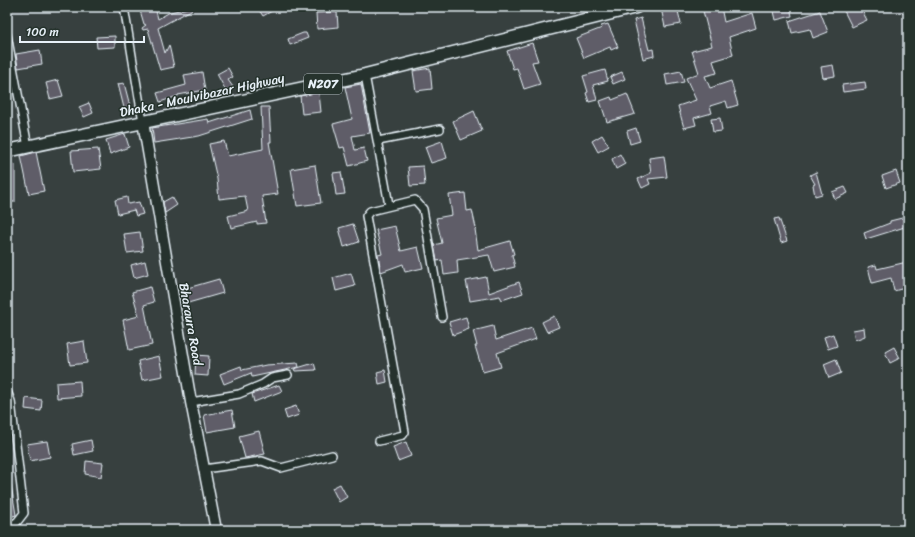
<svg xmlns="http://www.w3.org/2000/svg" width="915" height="537" font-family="Sriracha,sans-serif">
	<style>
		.building { fill: #5f5d68; stroke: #e8f1f8 }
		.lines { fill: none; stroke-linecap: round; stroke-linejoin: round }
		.minor-casing { stroke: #e8f1f8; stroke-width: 10 }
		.secondary-casing { stroke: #e8f1f8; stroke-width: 13 }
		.trunk-casing { stroke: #e8f1f8; stroke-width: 15 }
		.minor { stroke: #26332d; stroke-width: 7 }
		.secondary { stroke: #26332d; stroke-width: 10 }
		.trunk { stroke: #26332d; stroke-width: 12 }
		.labels { text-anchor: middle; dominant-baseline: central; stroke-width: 3; stroke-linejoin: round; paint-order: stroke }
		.shield { fill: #26332d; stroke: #aeb8bb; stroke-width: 1 }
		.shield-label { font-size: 12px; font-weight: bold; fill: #e8f1f8 }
		.street-label { font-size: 13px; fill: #e8f1f8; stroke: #26332d }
	</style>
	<rect width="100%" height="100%" fill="#37403f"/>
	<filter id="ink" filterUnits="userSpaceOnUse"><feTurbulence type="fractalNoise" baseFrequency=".025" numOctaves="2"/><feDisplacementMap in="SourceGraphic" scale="8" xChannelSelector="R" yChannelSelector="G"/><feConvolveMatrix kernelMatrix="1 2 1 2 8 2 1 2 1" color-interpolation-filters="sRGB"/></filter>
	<g filter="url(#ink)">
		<path class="building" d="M139,7h16l3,12 12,-7 23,-5v2l-35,19 7,25 4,-8 5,22 -14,3 -12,-41 -5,1 -1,-2 4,-3 -2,-1z
			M257,7h22l-16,9z
			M666,7h11l4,17 -16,3 -4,-19z
			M702,7h19l3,15 28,-9 4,15 -27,9 4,18 -20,6 4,12 -12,3 5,12 21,-7 7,24 -10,3 -2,-7 -16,5 2,7 -18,5 2,7 -12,3 -6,-22 18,-6 -10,-22 13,-5 -7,-22 20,-5z
			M773,7h17l2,9 -16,4z
			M842,7h18l7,13 -15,7z
			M820,11l8,21 -15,6 -3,-9 -18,4 -3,-12z
			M337,12l1,15 -21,2 -1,-16z
			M641,18l8,32 4,-1 1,7 -11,3 -9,-39z
			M608,24l10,23 -7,3 -1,-3 -26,11 -8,-20 26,-10 -1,-2z
			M303,33h3l2,5 -18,7 -2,-6z
			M115,36v11l-18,1 -1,-11z
			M532,43l6,18 -6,1 8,22 -16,5 -7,-21 -4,1 -6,-18z
			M40,50l2,14 -24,4 -2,-14z
			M833,65l2,11 -12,2 -2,-11z
			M228,68l5,9 -5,3 5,7 -7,4 -9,-17z
			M430,68l2,21 -16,2 -3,-20z
			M605,70l3,11 -15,4 4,15 -8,2 -3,-9 2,-1 -5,-16z
			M681,71l3,11 -17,3 -2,-11z
			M202,72l3,18 -27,5v1l-18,6 -3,-9 29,-8 -2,-10z
			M622,72l3,7 -12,5 -3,-7z
			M58,80l5,16 -13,3 -4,-16z
			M865,82l1,7 -23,3 -1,-7z
			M124,83l6,23 -6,2 -6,-24z
			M361,84l9,49 -18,3 3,14 9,-2 3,13 -18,5 -5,-19 -4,1 -7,-24 19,-5 -7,-32z
			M315,93h4l2,19 -19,2 -2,-18z
			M627,94l8,20 -28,8 -7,-21 11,-4 1,3z
			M89,103l4,10 -9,4 -5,-10z
			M261,107h8l2,35h-2l9,52 -16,2 4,27 -9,1v-2l-26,6 -3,-12 20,-5 -3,-15 -26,3 -2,-20 -8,-35 15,-3 4,15 35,-7z
			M250,110l2,9 -53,17 -45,7 -2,-15 56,-9 1,4z
			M474,111l8,20 -21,9 -8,-19z
			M720,118l2,13 -9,1 -2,-13z
			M636,128l4,13 -10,3 -3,-13z
			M125,134l4,13 -19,7 -4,-14z
			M602,135l7,11 -11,6 -6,-11z
			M442,141l5,17 -16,5 -6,-16z
			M98,149l3,20 -28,3 -2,-21z
			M36,152l8,39 -15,3 -8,-38z
			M620,154l5,10 -9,5 -4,-10z
			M664,156l3,21 -19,2 2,5 -8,4 -4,-9 13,-6 -2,-15z
			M15,164v38h-8v-36z
			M315,165l6,38 -24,3 -6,-37z
			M423,166l2,19 -15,1 -2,-19z
			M896,171l4,12 -14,5 -4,-12z
			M341,172l4,22 -9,1 -3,-22z
			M816,172l6,22 -7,2 -2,-11 2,-1 -5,-9z
			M845,187l3,6 -13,6 -3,-7z
			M465,193l2,18 5,-1 4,18 -1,1 3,21 32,-9 4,13 -2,1 3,12 -21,5 -5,-17 -32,5 1,13 -14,2 -2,-15 -5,1 -3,-16 8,-2 -6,-25 16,-3 -3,-20z
			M127,197l1,7 11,-2 4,12 -7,2 -2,-6 -16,4 -3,-14z
			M172,197l5,8 -12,8 -2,-11z
			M906,217l2,9 -42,13 -2,-6 26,-10v-2z
			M779,218l8,23 -6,2 -7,-24z
			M353,224l6,18 -15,5 -5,-19z
			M395,226l6,25 17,-4 5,21 -18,4 -2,-8 -22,8 -3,-17 4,-1 -6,-24z
			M140,232l3,19 -16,2 -3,-19z
			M145,261l3,13 -14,4 -3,-13z
			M907,262l1,25 -14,4 -3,-13 -19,5 -4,-16 8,-2 1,4z
			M351,273l4,13 -19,5 -3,-13z
			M486,277l3,16 30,-11 4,11 -21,7 -2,-4 -30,5 -4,-20z
			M219,279l4,14 -35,10 -4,-14z
			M150,287l4,15 -10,3 8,40 -23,5 -6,-30 16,-4 -7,-24z
			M554,316l5,11 -12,5 -5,-10z
			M466,317l3,12 -16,6 -4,-13z
			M493,326l3,14 36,-12 4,11 -39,14 4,14 -18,5 -8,-26h2l-4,-15z
			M864,328l1,8 -10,4 -2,-10z
			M833,334l4,12 -9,3 -4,-12z
			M84,341l3,22 -17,2 -3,-21z
			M894,347l6,11 -10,5 -5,-11z
			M196,355l13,1 -1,20 -13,-1z
			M159,356l4,20 -21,4 -4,-19z
			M836,359l5,14 -12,5 -5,-14z
			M298,363l1,4 -47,10 -1,-4 -27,11 -4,-10 21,-8 1,4 24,-5z
			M314,363l2,7 -21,1 -1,-2z
			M385,370l2,12 -8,2 -2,-12z
			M80,381l1,15 -24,2 -1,-15z
			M279,385l3,6 -28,11 -2,-8z
			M26,398l16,2 -1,11 -16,-2z
			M296,406l3,9 -12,4 -3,-9z
			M232,410l3,17 -28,5 -3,-17z
			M259,431l6,23 -20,4 -6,-22z
			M91,440l2,11 -19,4 -2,-11z
			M47,441l3,16 -20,4 -3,-17z
			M406,442l5,14 -13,5 -5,-14z
			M86,461l17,2 -2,14 -16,-3z
			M340,484l7,13 -8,5 -7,-14z
			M11,485l5,30 -9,3v-32z"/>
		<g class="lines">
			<defs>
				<path id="minor" d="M124,7l19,115
					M7,35l21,112
					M365,75l24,130
					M378,141l62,-12
					M7,391l4,10 13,112 -7,9 -10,5
					M191,402l48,-8 24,-10 9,-6 16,-3
					M379,441l24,-6 2,-3 -39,-216 4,-5 45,-11 8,9 19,108
					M204,469l58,-8 19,7 51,-13"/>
				<path id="secondary" d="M143,122l48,280 25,128"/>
				<path id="trunk" d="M7,151l358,-76 271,-68"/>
			</defs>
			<use href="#minor" class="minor-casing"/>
			<use href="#secondary" class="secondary-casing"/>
			<use href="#trunk" class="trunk-casing"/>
			<use href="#minor" class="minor"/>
			<use href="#secondary" class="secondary"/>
			<use href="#trunk" class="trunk"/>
		</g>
	</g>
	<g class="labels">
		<rect class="shield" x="304" y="74" width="38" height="20" rx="3"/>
		<g class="shield-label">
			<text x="323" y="84">N207</text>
		</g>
		<g class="street-label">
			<text transform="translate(202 95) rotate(-12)">Dhaka - Moulvibazar Highway</text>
			<text transform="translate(191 324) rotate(80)">Bharaura Road</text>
		</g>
	</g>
	<rect width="915" height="537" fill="none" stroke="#26332d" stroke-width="24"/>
	<rect x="12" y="12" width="891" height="513" fill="none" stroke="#e8f1f8" stroke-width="1.5" filter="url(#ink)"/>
	<path d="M20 36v6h124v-6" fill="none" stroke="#e8f1f8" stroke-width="2"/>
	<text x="26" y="36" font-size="12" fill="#e8f1f8" stroke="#26332d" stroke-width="3" paint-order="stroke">100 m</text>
</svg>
